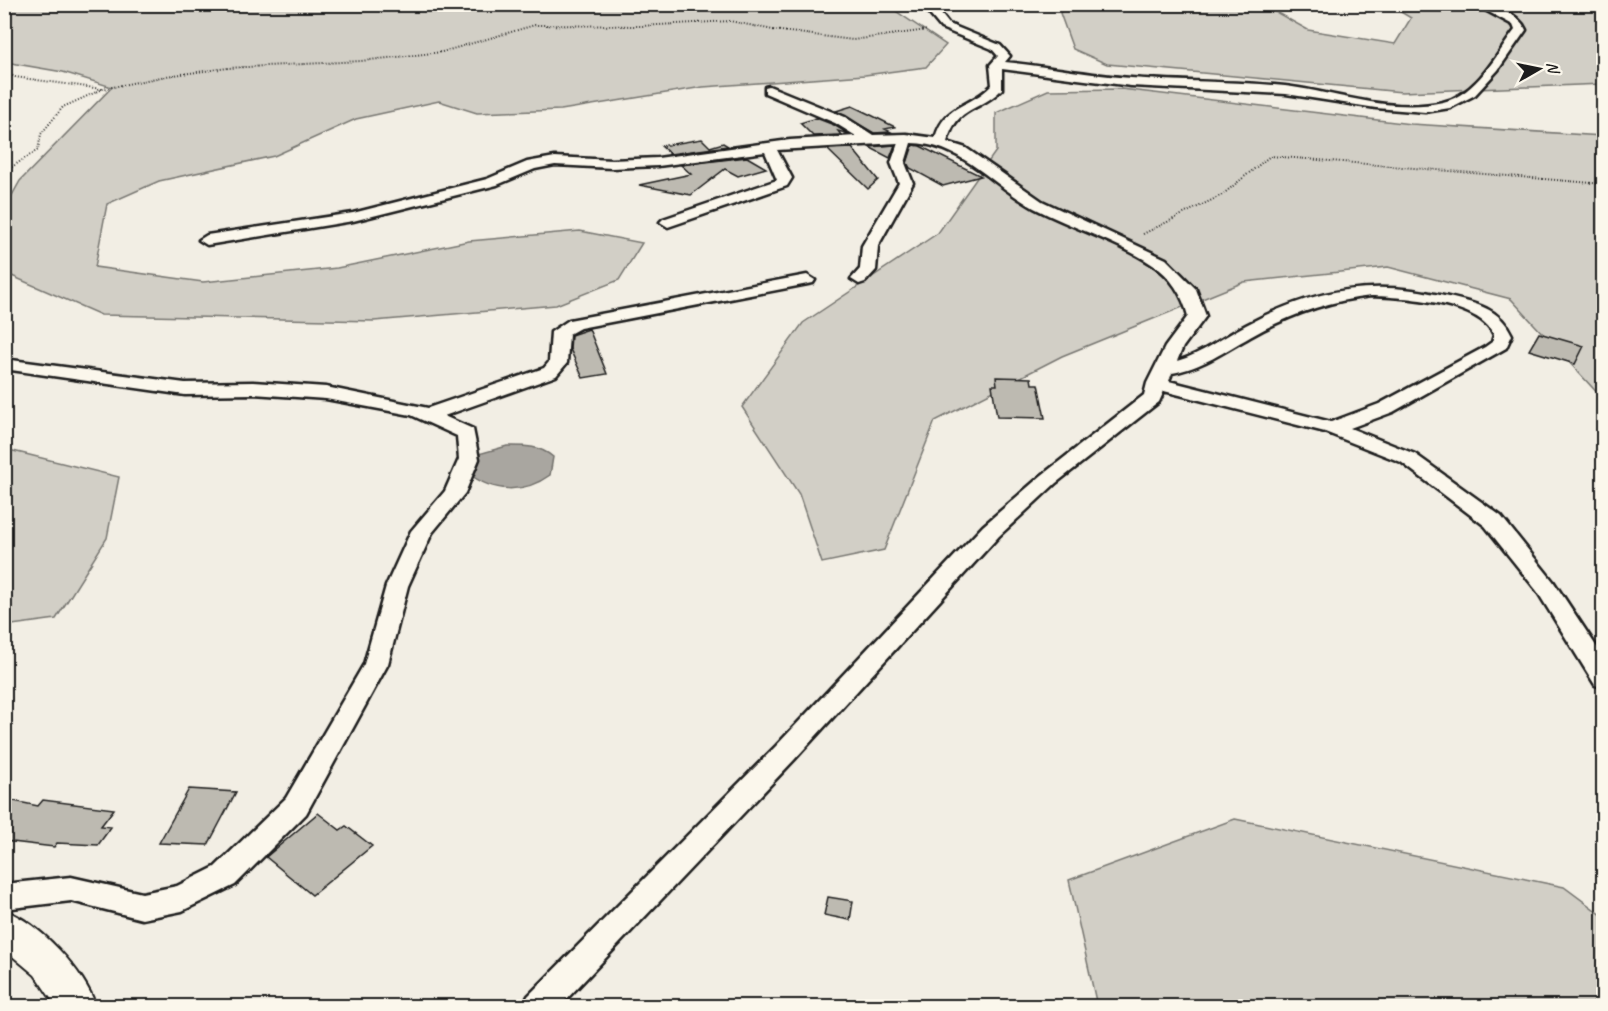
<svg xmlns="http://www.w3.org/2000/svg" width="1608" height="1011" font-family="Caveat,sans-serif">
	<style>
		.green { fill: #d2cfc6; stroke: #777671; stroke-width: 1.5 }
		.water { fill: #a9a6a0; stroke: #716f6b; stroke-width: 1.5 }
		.building { fill: #bdbab1; stroke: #1c1c1c; stroke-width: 1.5 }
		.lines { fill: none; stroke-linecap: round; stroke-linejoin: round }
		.minor-casing { stroke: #1c1c1c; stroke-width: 5 }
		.tertiary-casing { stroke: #1c1c1c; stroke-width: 4 }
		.path { stroke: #1c1c1c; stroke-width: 2; stroke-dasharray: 1 2; stroke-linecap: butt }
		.minor { fill: #fbf7ec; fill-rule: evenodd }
		.tertiary { fill: #fbf7ec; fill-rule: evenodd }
	</style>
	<rect width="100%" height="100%" fill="#f2eee4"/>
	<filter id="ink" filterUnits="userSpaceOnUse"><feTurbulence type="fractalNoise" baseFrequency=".0167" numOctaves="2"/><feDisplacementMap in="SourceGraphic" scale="12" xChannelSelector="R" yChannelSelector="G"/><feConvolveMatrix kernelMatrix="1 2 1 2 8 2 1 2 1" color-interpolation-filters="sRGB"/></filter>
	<g filter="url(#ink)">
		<path class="green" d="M876,4l18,6 52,35 -20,22 -61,8 -162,12 -142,23 -84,3 -38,-12 -83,18 -82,37 -115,25 -52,23 -12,63 108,15 134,-14 132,-27 111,-10 62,12 -23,37 -63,25 -182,16 -273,-6 -96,-42v-65l15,-27 92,-94 -49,-15 -58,-10v-57z
			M1066,4l197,1 45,25 87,14 16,-26 -22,-13h214v79l-201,8 -295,-28 -34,-15 -13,-36z
			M1121,89l290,35 192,12v263l-92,-100 -123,-32 -144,15 -182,74 -127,65 -51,129 -62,13 -23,-69 -57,-87 61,-84 135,-90 58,-82v-38l52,-23z
			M5,449l114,28 -12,61 -51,81 -51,7z
			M1235,819l329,68 39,29v90h-506l-28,-126z"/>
		<path class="water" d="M507,446c17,0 32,-1 46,11l-3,18c-26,19 -57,18 -82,-2l7,-18z"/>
		<path class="building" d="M852,106l19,9 24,12 -10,2 6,3 -17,1 -38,-22z
			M816,118l18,7 15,9 -11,-3 3,4 -28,1 -13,-13z
			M702,139l8,8 13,-4 5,3 -58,8 -9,-8z
			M895,145l-5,13 -21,-11z
			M913,145l7,1 61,30 -38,10 -33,-18 -3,-5z
			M852,148l26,32 -10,9 -41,-40z
			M747,157l19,11 -28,8 -13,-7 -34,26 -52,-10 52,-11 -10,-9z
			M589,329l18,45 -24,4 -13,-29 1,-14z
			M1539,333l45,13 -9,18 -46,-14z
			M996,377l35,1 1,6h6l7,34 -48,-1 -5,-32h5z
			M189,789l47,3 -28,53 -49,-2z
			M4,799l34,7 5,-6 71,9 -13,17 10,1 -13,18 -41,-2 -3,4 -50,-6z
			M318,813l22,17 6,-4 26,20 -60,49 -46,-38z
			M828,897l25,4 -3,19 -26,-5z"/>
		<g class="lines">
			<defs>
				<path id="minor" d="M921,4h12l16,20 51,21 10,11 -5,6c42,4 84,13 126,16 51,4 103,3 154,8 50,6 107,28 158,16 34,-8 53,-47 72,-72l-2,-5 -39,-21c18,0 45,9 52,26l-28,40 -23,25 -25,13 -25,4 -49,-4 -90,-14 -155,-8 -129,-17v20c-23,24 -44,15 -55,53l19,6 76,53 124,58 30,30 10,27 -23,31 -6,14c25,-7 46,-24 69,-36 68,-36 127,-47 202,-28 27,6 52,11 64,38l-6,13 -113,64 -43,16 65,26 86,62 52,65 51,77v30l-9,-3 -58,-94 -52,-65 -84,-64 -76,-30 -161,-41 -5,11 -103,81 -57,53 -205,224 -234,246h-37l5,-10 248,-250 207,-220 59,-51 102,-80 3,-12 18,-36 23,-31c-5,-20 -17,-40 -35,-51 -36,-24 -81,-37 -119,-57 -41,-22 -73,-65 -123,-65l-6,20 8,20 -35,63 -2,24 -11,12 -6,2 -8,-5 9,-10 2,-23 37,-63 -8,-20 7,-20 -121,7 15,28 -5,8 -119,41 -8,-5 3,-3 114,-39 -12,-28 -107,14 -46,2 -57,-3 -20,4 -38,16 -144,36 -146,24 -8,-5 8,-5 146,-22 134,-34 40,-17 28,-5 57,3 46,-2 132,-18 66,-4 -21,-13 -70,-30v-6l4,-1 76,31 28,18 33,-1 29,4c10,-35 35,-30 57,-53l-2,-20 8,-9 -6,-7 -51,-21zM1371,296c32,1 109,6 123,39l-2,7 -7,5 -106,57 -48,18 -162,-41 3,-8c30,-5 53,-22 78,-36 39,-22 77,-36 121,-41z
					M807,275l8,5 -2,3 -233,45 -11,6 -2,29 -11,13 -112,40 29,13 6,30 -14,34 -33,40 -24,53 -20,78 -82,150 -71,71 -53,26 -40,8 -71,-18 -67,8v-25l67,-7 71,16 35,-7 38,-19 71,-69 78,-134 22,-78 25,-55 34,-40 14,-32 -2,-23 -46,-21 -85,-16 -73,-5 -68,1 -181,-26v-10l181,24 68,-1 73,5 102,21 116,-40 5,-6 2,-30 18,-12z"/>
				<path id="tertiary" d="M4,910c36,13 80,61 92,96h-40l-21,-31 -31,-26z"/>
			</defs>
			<use href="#minor" class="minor-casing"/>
			<use href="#tertiary" class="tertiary-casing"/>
			<path class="path" d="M4,72l11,5 87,12
				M4,172l34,-22 3,-16 22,-27 40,-18 63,-13 62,-8 133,-7 81,-9 93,-27 106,1 89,-5 43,9 80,10 74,-10
				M1143,234l79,-39 48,-39 334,28"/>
			<use href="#minor" class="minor"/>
			<use href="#tertiary" class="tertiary"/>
		</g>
	</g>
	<rect width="1608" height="1011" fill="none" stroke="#fbf7ec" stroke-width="24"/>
	<rect x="12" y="12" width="1584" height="987" fill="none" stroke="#1c1c1c" stroke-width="2" filter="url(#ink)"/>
	<g transform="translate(1539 69) rotate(81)" stroke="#fbf7ec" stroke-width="4.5" paint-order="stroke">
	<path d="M0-4.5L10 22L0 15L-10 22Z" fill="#1c1c1c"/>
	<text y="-9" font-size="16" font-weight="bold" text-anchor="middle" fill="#1c1c1c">N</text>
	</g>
</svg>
